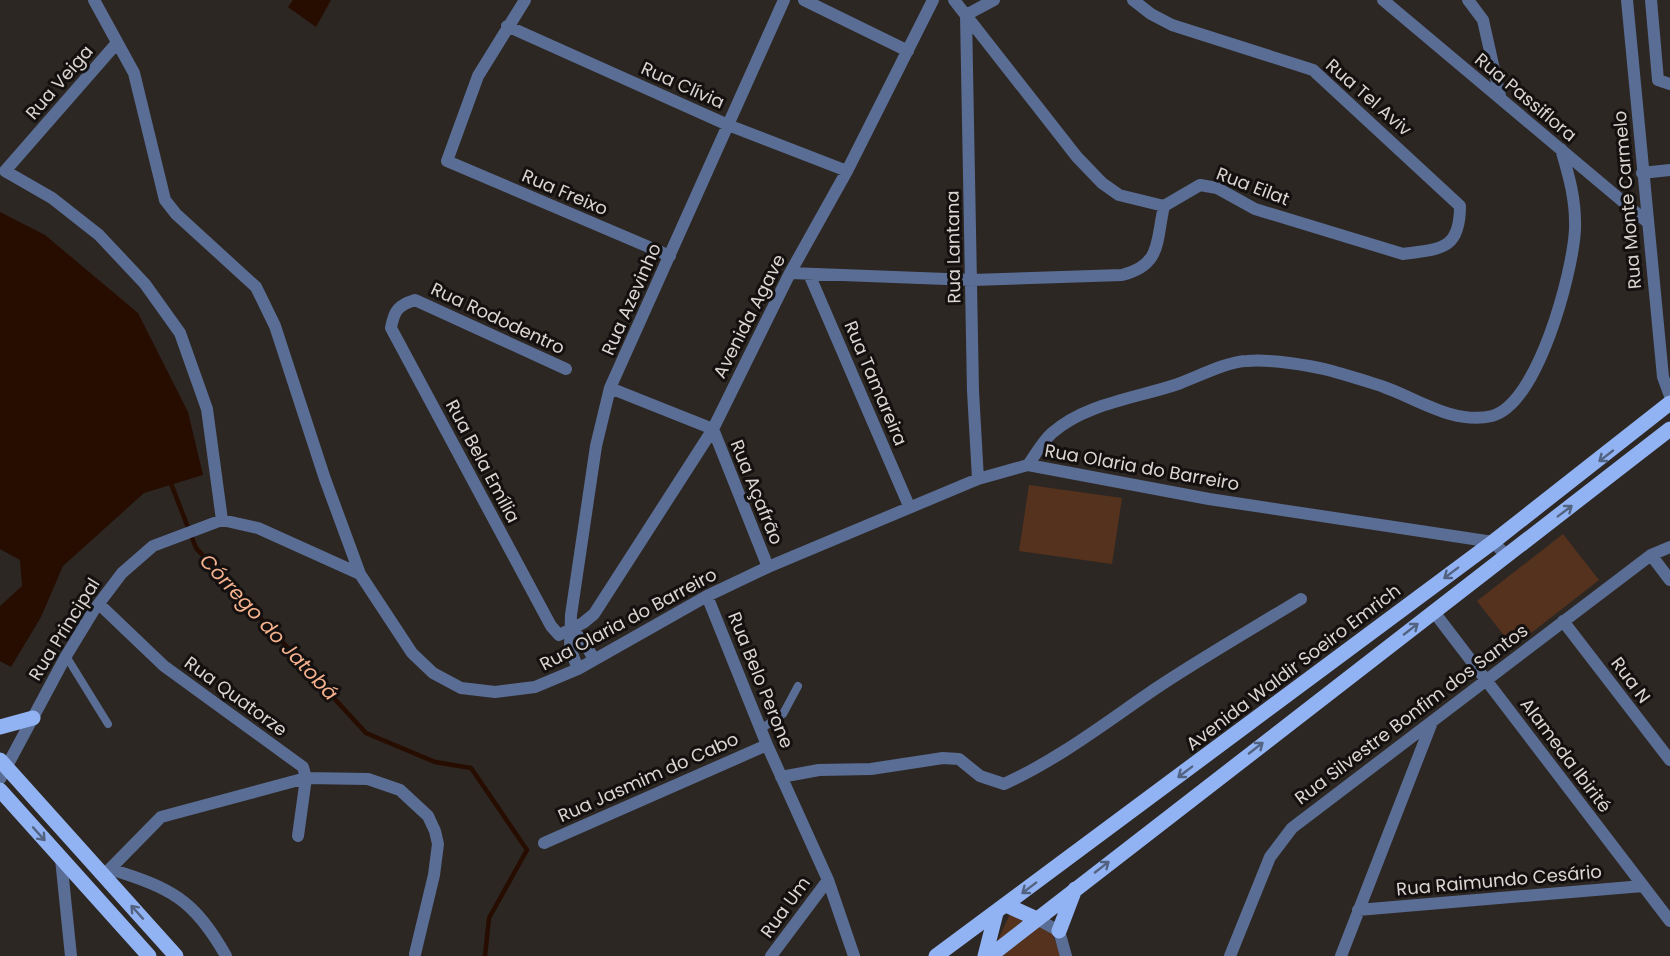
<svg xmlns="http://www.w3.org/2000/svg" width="1670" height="956" font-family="Poppins,sans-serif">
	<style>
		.green { fill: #55321e }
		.water { fill: #270c00 }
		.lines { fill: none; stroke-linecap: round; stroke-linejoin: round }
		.stream { stroke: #270c00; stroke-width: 4.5 }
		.service { stroke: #5a6d94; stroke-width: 8 }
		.minor { stroke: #5a6d94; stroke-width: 12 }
		.primary { stroke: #92b3f3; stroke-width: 15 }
		.oneway { stroke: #526281 }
		.labels { text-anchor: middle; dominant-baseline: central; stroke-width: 6; stroke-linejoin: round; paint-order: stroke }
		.street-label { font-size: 18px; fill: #dad5d3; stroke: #13100f }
		.water-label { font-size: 20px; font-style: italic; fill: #f5b18d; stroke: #13100f }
	</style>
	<rect width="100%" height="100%" fill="#2d2723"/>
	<path class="green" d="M1029,485l93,13 -10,66 -93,-13z
		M1563,534l36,46 -86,67 -36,-46z
		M1010,914l16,5 -29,23z
		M1037,925l15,8 9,23h-59z"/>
	<path class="water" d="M293,0h38l-15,27 -28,-20z
		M0,212l45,23 93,78 50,99 15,63 -59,18 -81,73 -22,51 -30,50 -11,-6v-55l22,-20 -2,-26 -20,-11z"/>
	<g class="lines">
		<path class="stream" d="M170,481l26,67 170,185 69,29 36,6 56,82 -38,68 -4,38"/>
		<path class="service" d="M66,656l42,68
			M761,729l22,-15 15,-28"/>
		<path class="minor" d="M94,0l40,73 31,127 11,14 80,73 19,39 50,153 35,95 52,79 21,20 28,15 34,4 40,-5 43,-18 129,-73 61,-29 210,-88 50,-14 181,34 284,43 13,13
			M525,0l-47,76 -31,85 223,95
			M804,0l104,51
			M954,0l123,157 25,26 17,12 45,11 36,-21 17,3 38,21 148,45c38,-5 57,-4 57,-48l-147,-136 -141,-45 -21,-11 -18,-14
			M1383,0l263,221
			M1468,0l15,20 17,76
			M1627,0l36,377 7,19
			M1651,0l7,80 12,4
			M507,26l221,99 119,46
			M116,44l-111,127 47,27 47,37 46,49 35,49 27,76 15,111
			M1642,173l28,-3
			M790,273l182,7 150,-5c40,-10 34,-34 42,-69
			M809,274l100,232
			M566,369l-151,-69c-17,5 -21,11 -24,28l160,298 8,9 24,-12 11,-9 119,-185 77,-156 57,-102 86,-171
			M610,388l103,41 55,138
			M1028,465c7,-10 15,-24 24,-32 34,-30 85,-35 126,-49 19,-7 50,-23 69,-23 23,-2 62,4 85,10 17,5 35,10 52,16 34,12 70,38 108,29 46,-12 81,-144 83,-187 1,-29 -6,-53 -14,-80
			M978,479l-5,-88 -7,-376 28,-15
			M1651,555l19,25
			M707,596l60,149 61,135 26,76
			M99,604l65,62 139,101 3,11 -8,58
			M1434,612l236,309
			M1563,621l107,139
			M570,630l12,9 12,20
			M578,669l-8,-21 1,-33 25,-169 14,-58 174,-388
			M781,777l38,-7 52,-1 72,-11 16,1 21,17 24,8c55,-25 101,-61 151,-95 48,-32 97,-60 146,-90
			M0,779l66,-123 28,-46 28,-37 31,-27 69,-26 36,8 102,46
			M544,843l223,-98
			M61,859l10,97
			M110,869c61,19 84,30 116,87
			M104,875l57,-58 145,-39 62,1 32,11 28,26 7,15 3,13 -4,31 -19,79
			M1358,910l285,-24
			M1037,919l22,12 7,25
			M771,956l57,-76
			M1230,956l40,-99 22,-29 359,-273 19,-8
			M1341,956l91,-234"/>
		<path class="primary" d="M0,727l33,-9
			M0,760l176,196
			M0,790l149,166
			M1006,905l31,14
			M1059,931l16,-42
			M936,956l557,-414 177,-139
			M985,956l11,-43
			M990,956l680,-527"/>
	</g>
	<defs><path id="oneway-shaft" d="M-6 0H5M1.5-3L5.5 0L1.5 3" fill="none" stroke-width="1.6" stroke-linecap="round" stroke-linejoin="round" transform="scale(1.5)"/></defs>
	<g class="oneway">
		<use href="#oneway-shaft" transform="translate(1606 456) rotate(142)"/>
		<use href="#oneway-shaft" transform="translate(1565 511) rotate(-37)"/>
		<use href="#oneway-shaft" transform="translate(1451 573) rotate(143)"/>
		<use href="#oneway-shaft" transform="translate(1411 629) rotate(-38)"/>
		<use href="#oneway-shaft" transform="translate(1256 748) rotate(-38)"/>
		<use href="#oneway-shaft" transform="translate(1185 772) rotate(143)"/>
		<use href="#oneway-shaft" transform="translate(39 834) rotate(48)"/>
		<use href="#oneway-shaft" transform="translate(1102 867) rotate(-38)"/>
		<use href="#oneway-shaft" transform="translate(1029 888) rotate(143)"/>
		<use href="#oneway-shaft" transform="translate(137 912) rotate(-132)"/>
	</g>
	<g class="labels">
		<g class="street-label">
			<text transform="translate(59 82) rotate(-49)">Rua Veiga</text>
			<text transform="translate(683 85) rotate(24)">Rua Clívia</text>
			<text transform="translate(1369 97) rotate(41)">Rua Tel Aviv</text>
			<text transform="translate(1526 97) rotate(40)">Rua Passiflora</text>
			<text transform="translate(1253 186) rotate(21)">Rua Eilat</text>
			<text transform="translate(565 192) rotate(23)">Rua Freixo</text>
			<text transform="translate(1627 200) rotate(-95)">Rua Monte Carmelo</text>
			<text transform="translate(953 247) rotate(-91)">Rua Lantana</text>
			<text transform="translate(631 299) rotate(-66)">Rua Azevinho</text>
			<text transform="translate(749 316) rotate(-63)">Avenida Agave</text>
			<text transform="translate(498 318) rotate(25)">Rua Rododentro</text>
			<text transform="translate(876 383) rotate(67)">Rua Tamareira</text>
			<text transform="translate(483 461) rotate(62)">Rua Bela Emília</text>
			<text transform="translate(1142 467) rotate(10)">Rua Olaria do Barreiro</text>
			<text transform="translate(757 492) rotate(68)">Rua Açafrão</text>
			<text transform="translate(628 619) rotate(-28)">Rua Olaria do Barreiro</text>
			<text transform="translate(64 629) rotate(-58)">Rua Principal</text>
			<text transform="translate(1293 667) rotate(-37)">Avenida Waldir Soeiro Emrich</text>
			<text transform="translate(761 680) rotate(68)">Rua Belo Perone</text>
			<text transform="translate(1631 680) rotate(53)">Rua N</text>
			<text transform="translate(236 696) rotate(36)">Rua Quatorze</text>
			<text transform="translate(1411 714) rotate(-37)">Rua Silvestre Bonfim dos Santos</text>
			<text transform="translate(1566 755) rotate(53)">Alameda Ibirité</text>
			<text transform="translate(648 777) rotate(-24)">Rua Jasmim do Cabo</text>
			<text transform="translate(1499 880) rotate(-5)">Rua Raimundo Cesário</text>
			<text transform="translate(785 907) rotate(-54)">Rua Um</text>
		</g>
		<g class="water-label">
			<text transform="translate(269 627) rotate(47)">Córrego do Jatobá</text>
		</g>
	</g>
</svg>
